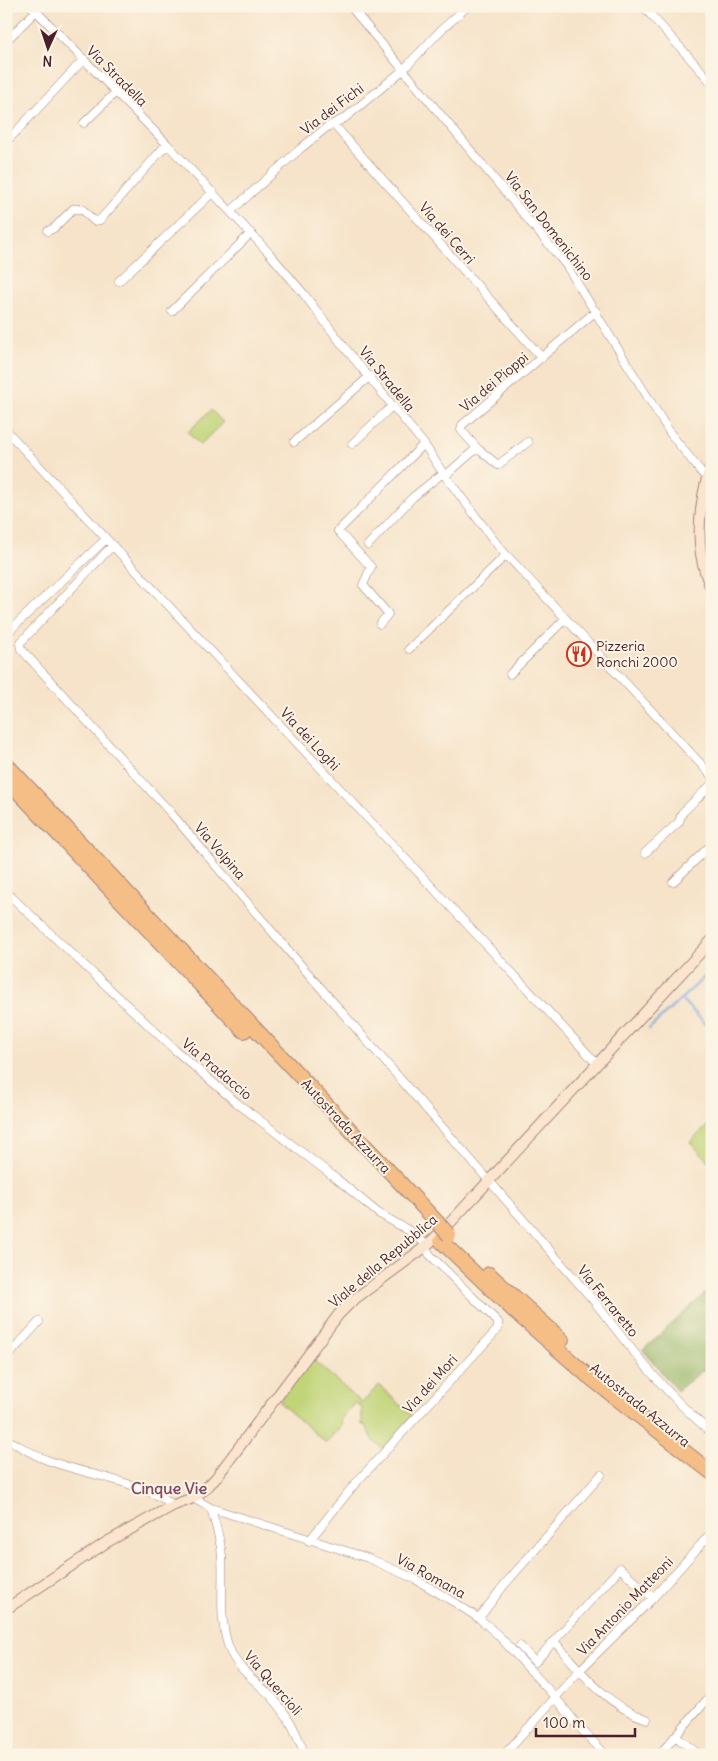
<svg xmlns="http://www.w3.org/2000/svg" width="718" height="1761" font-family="Delius,sans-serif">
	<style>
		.green { fill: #c1d478; stroke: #867a52 }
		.forest { fill: #98b668; stroke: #716a4a }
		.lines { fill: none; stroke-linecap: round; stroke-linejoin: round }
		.stream { stroke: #72a4dd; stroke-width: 2 }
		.street-casing { stroke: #a0817a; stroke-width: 9 }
		.secondary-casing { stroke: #a0817a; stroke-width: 12 }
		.highway-casing { stroke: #a0817a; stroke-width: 16 }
		.street { stroke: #fff; stroke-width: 8 }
		.secondary { stroke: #fbe5cf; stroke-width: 10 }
		.highway { stroke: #f6be87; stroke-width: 14 }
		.highway-bridge-casing { stroke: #a0817a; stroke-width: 16; stroke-linecap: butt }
		.highway-bridge { stroke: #f6be87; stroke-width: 14 }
		.labels { text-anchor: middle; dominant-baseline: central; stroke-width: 4; stroke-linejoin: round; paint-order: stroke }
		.street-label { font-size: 14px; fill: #4a1f2b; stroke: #fcf5e5 }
		.poi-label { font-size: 14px; fill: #4a1f2b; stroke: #fcf5e5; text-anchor: start }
		.quarter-label { font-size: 16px; font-weight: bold; fill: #824e66; stroke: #fcf5e5 }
	</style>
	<rect width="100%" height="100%" fill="#fcf5e5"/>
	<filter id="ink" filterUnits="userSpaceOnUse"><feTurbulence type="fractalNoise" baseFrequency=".02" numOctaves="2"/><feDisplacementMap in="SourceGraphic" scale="10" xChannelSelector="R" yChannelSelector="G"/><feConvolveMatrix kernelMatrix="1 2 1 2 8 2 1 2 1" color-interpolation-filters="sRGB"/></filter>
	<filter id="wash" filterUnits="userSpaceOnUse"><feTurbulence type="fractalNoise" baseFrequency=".0096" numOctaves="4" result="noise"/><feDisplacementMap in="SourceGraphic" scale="20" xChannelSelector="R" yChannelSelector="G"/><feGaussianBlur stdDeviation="1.12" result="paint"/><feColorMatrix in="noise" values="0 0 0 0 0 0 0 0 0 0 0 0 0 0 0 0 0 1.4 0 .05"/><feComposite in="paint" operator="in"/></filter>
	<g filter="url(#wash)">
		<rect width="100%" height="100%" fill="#f6e3c9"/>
		<path class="green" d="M211,410l12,12 -23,23 -12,-13z
			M712,1122v43l-22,-23z
			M311,1358l51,45 17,-18 33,31 -29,33 -9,-8 -9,-16h-3v-17l-6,-5 -13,13 -3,5 2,3 -16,19 -47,-41z"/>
		<path class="forest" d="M712,1287v76l-35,28 -34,-41z"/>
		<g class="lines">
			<path class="stream" d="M683,1001l29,29
				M649,1029l63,-59"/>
		</g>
	</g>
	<g filter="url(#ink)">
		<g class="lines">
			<defs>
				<path id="street" d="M31,6l136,138 102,109 34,40 42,55 79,96 19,29 56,74 213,229
					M350,6l216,259 104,168 32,40 5,3
					M643,6l69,77
					M6,41l30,-30
					M84,123l32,-31
					M334,125l208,233
					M6,139l5,-2 73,-78
					M231,211l69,-62 27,-22 18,-9 58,-48 38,-40 27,-24
					M48,231l6,-3 19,-19h9l12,12 6,-1 67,-76
					M119,281l94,-89
					M172,311l79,-78
					M6,430c195,213 395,422 591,634
					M294,442l76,-66
					M352,444l40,-38
					M477,448l21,17 30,-23
					M445,476l32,-28 -16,-18 1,-5 134,-114
					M113,545l-93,98 1,6 149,163 122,143 302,346c36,47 72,94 118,132
					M368,545l45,-48 30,-24
					M380,624l8,-10 -25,-29 8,-18 -33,-36 86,-87
					M6,634l100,-95
					M409,649l97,-94
					M510,674l55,-55
					M645,853l34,-31 3,-9 30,-29
					M673,882l39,-38
					M6,892l169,158 62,53 100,76 41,34 37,21 8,8 7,13 68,67v7l-144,156 -45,56
					M6,1358l33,-36
					M6,1439c14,7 27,16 41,21 42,16 89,20 127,45
					M193,1498l18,10 157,50 47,21 39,23 26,17 19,17 56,61 25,31 26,27
					M211,1508c4,16 10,32 11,49 2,30 -4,61 7,91 7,20 27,33 42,48 18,20 24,33 34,59
					M479,1618l26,-34 96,-109
					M554,1641c26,30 54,66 93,78
					M520,1646l15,16 85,-94 33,30
					M675,1736l25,19
					M504,1755l75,-84 74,-73 59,-66
					M659,1755l53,-61"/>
				<path id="secondary" d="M712,463c-10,27 -15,62 -11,91 2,13 6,25 11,37
					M6,1609l101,-67 67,-37 19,-7 11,-8 11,-11 124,-165 13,-13 73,-54 24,-23 263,-284"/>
				<path id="highway" d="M6,764l431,458
					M6,779l238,252
					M441,1241l72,69 75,66 124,97
					M489,1274l73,66"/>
			</defs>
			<use href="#street" class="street-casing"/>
			<use href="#secondary" class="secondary-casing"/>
			<use href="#highway" class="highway-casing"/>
			<use href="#street" class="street"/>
			<use href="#secondary" class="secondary"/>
			<use href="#highway" class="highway"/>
			<defs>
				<path id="highway-bridge" d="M437,1222l12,13"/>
			</defs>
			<use href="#highway-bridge" class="highway-bridge-casing"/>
			<use href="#highway-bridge" class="highway-bridge"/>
		</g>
	</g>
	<defs>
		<symbol id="restaurant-ring" viewBox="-11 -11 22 22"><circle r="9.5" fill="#fcf5e5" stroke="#c8321e" stroke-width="1.5"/><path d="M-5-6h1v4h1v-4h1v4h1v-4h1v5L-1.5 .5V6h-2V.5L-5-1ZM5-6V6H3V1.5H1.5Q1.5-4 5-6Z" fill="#c8321e"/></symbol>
	</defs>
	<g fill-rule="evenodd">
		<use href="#restaurant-ring" x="565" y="640" width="28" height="28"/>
	</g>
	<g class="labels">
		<g class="street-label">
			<text transform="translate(117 76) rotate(45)">Via Stradella</text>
			<text transform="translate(332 109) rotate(-37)">Via dei Fichi</text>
			<text transform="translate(549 226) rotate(52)">Via San Domenichino</text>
			<text transform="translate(447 233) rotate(49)">Via dei Cerri</text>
			<text transform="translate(387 379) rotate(51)">Via Stradella</text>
			<text transform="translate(494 382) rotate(-40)">Via dei Pioppi</text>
			<text transform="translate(310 739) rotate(47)">Via dei Loghi</text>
			<text transform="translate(220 851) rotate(49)">Via Volpina</text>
			<text transform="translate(217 1069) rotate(40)">Via Pradaccio</text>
			<text transform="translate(346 1126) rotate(47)">Autostrada Azzurra</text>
			<text transform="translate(383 1261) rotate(-40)">Viale della Repubblica</text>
			<text transform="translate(608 1301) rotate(51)">Via Ferraretto</text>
			<text transform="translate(430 1384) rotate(-48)">Via dei Mori</text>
			<text transform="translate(640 1405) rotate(39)">Autostrada Azzurra</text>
			<text transform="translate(431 1576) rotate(29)">Via Romana</text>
			<text transform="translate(625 1606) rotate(-46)">Via Antonio Matteoni</text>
			<text transform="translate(273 1683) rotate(49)">Via Quercioli</text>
		</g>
		<g class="poi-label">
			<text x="596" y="646">Pizzeria<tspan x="596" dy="16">Ronchi 2000</tspan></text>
		</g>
		<g class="quarter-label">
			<text x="169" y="1488">Cinque Vie</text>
		</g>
	</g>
	<rect width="718" height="1761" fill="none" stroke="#fcf5e5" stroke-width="25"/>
	<g transform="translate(48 48) rotate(183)" stroke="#fcf5e5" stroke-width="4" paint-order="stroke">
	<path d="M0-4L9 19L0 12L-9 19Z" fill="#4a1f2b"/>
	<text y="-8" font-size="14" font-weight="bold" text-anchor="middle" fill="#4a1f2b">N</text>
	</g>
	<path d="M536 1728v8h99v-8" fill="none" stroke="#4a1f2b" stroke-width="2.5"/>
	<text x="543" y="1728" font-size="15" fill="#4a1f2b" stroke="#fcf5e5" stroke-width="4" paint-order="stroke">100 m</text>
</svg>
